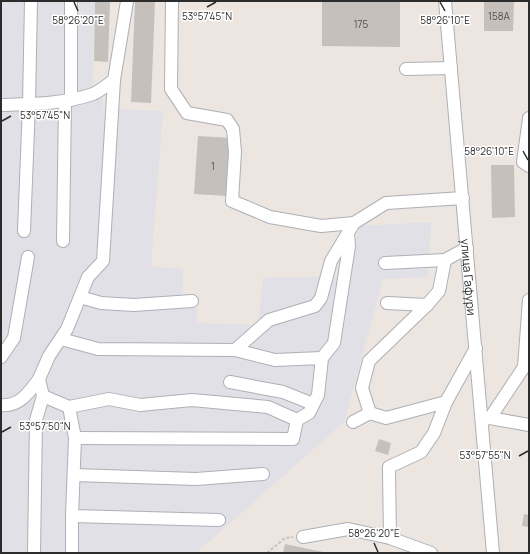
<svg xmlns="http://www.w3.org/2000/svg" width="530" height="554" font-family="Manrope,sans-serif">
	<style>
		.industrial { fill: #e1e0e6 }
		.building { fill: #c5c0bb }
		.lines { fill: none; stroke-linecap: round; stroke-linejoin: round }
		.minor-casing { stroke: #adb0b7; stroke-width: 14 }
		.path { stroke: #c4c4c4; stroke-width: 2; stroke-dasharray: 3 2; stroke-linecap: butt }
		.minor { stroke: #fff; stroke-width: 12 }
		.ticks { fill: none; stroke: #2c2c2c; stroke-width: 1.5 }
		.labels { text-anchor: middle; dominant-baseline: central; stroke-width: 3; stroke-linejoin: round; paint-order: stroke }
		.number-label { font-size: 10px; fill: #525150 }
		.street-label { font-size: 12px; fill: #2c2c2c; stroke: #fff }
		.ticks-label { font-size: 10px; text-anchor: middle; fill: #2c2c2c; stroke: #fff; stroke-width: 3; stroke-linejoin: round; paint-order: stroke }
	</style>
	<rect width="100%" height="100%" fill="#ece5e0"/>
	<path class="industrial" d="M1,1h94l-3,97h11v11l60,2 -12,156 32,2 -1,37 15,2v15l61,2 5,-47 83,-2 14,-50 71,-4 -3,55 -45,2 -39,143 -148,131h-195z"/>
	<path class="building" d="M95,1h15l-2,61 -14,-1z
		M135,1h20l-4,102 -20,-1z
		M322,1h78v46l-78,-1z
		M484,2h30l-1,29h-29z
		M198,136l34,2 -3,58 -35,-2z
		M491,165h23l1,52 -23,1z
		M379,439l12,4 -3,12 -13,-4z
		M524,514l5,1v12l-7,-1z
		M285,544l38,8 -1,1h-39z"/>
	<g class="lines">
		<defs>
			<g id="minor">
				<path d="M172,1l-1,88 16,24 40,7 6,9 2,23 -3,49 38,16 51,9 33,-3"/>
				<path id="s1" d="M445,1c17,184 31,368 48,552"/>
				<path d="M406,69l45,-1"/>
				<path d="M71,100v-99"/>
				<path d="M1,105c30,-1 63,-1 92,-11 7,-3 14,-9 21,-14"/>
				<path d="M529,118l-6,44 6,4"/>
				<path d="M24,231l5,-127 2,-103"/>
				<path d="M63,241l2,-140"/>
				<path d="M385,263l60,-3 22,-12"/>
				<path d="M80,297l21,6 33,2 58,-4"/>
				<path d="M387,303l40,2 12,-14 6,-31"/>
				<path d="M61,339l37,10 137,1 40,10 47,-2 -4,37 -9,18 -12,7 -4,19 -218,-1"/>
				<path d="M235,350l34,-30 46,-14 6,-8 10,-37 23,-38 32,-20 77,-5"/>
				<path d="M1,357l13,-19 14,-81"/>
				<path d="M322,358l12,-15 15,-97 -1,-13"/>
				<path d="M230,382l53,10 30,12"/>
				<path d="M43,396l26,11 40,-8 31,6 52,-5 76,7 29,13"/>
				<path d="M1,405c19,2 28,-13 38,-26"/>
				<path d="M69,407l6,31 -3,78v37"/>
				<path d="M370,413l16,5 60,-16 30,-54"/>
				<path d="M490,418l34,-51 5,-67"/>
				<path d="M484,419l6,-1 39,7"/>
				<path d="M353,422l17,-9 -8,-25 7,-27 58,-56"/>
				<path d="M74,475l122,4 67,-5"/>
				<path d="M72,516l147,4"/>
				<path d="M303,537l45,-8 42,9 41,15"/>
				<path d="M390,538l-1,-71 32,-15 13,-19 12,-31"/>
				<path d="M34,553l2,-133 7,-24 -4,-17 10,-23 18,-27 21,-52 15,-16 11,-181 13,-79"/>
			</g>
		</defs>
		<use href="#minor" class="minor-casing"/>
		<path class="path" d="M267,553l18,-15 8,-1"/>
		<use href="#minor" class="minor"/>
	</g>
	<path class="ticks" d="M74,2l4,9M440,2l5,9M207,7l9,-5M2,121l9,-5M523,151l5,9M2,432l9,-5M519,456l9,-5M374,543l4,9"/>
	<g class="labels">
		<g class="number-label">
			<text x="499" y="16">158А</text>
			<text x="361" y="24">175</text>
			<text x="213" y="166">1</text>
		</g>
		<g class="street-label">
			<text stroke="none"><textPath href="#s1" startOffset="277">улица Гафури</textPath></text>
		</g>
	</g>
	<g class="ticks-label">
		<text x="207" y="20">53°57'45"N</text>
		<text x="78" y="24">58°26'20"E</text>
		<text x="445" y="24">58°26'10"E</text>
		<text x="45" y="119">53°57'45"N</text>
		<text x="489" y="155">58°26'10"E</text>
		<text x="45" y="430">53°57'50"N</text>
		<text x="485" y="459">53°57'55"N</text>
		<text x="374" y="537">58°26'20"E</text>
	</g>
	<rect width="530" height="554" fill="none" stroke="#2c2c2c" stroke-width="4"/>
</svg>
